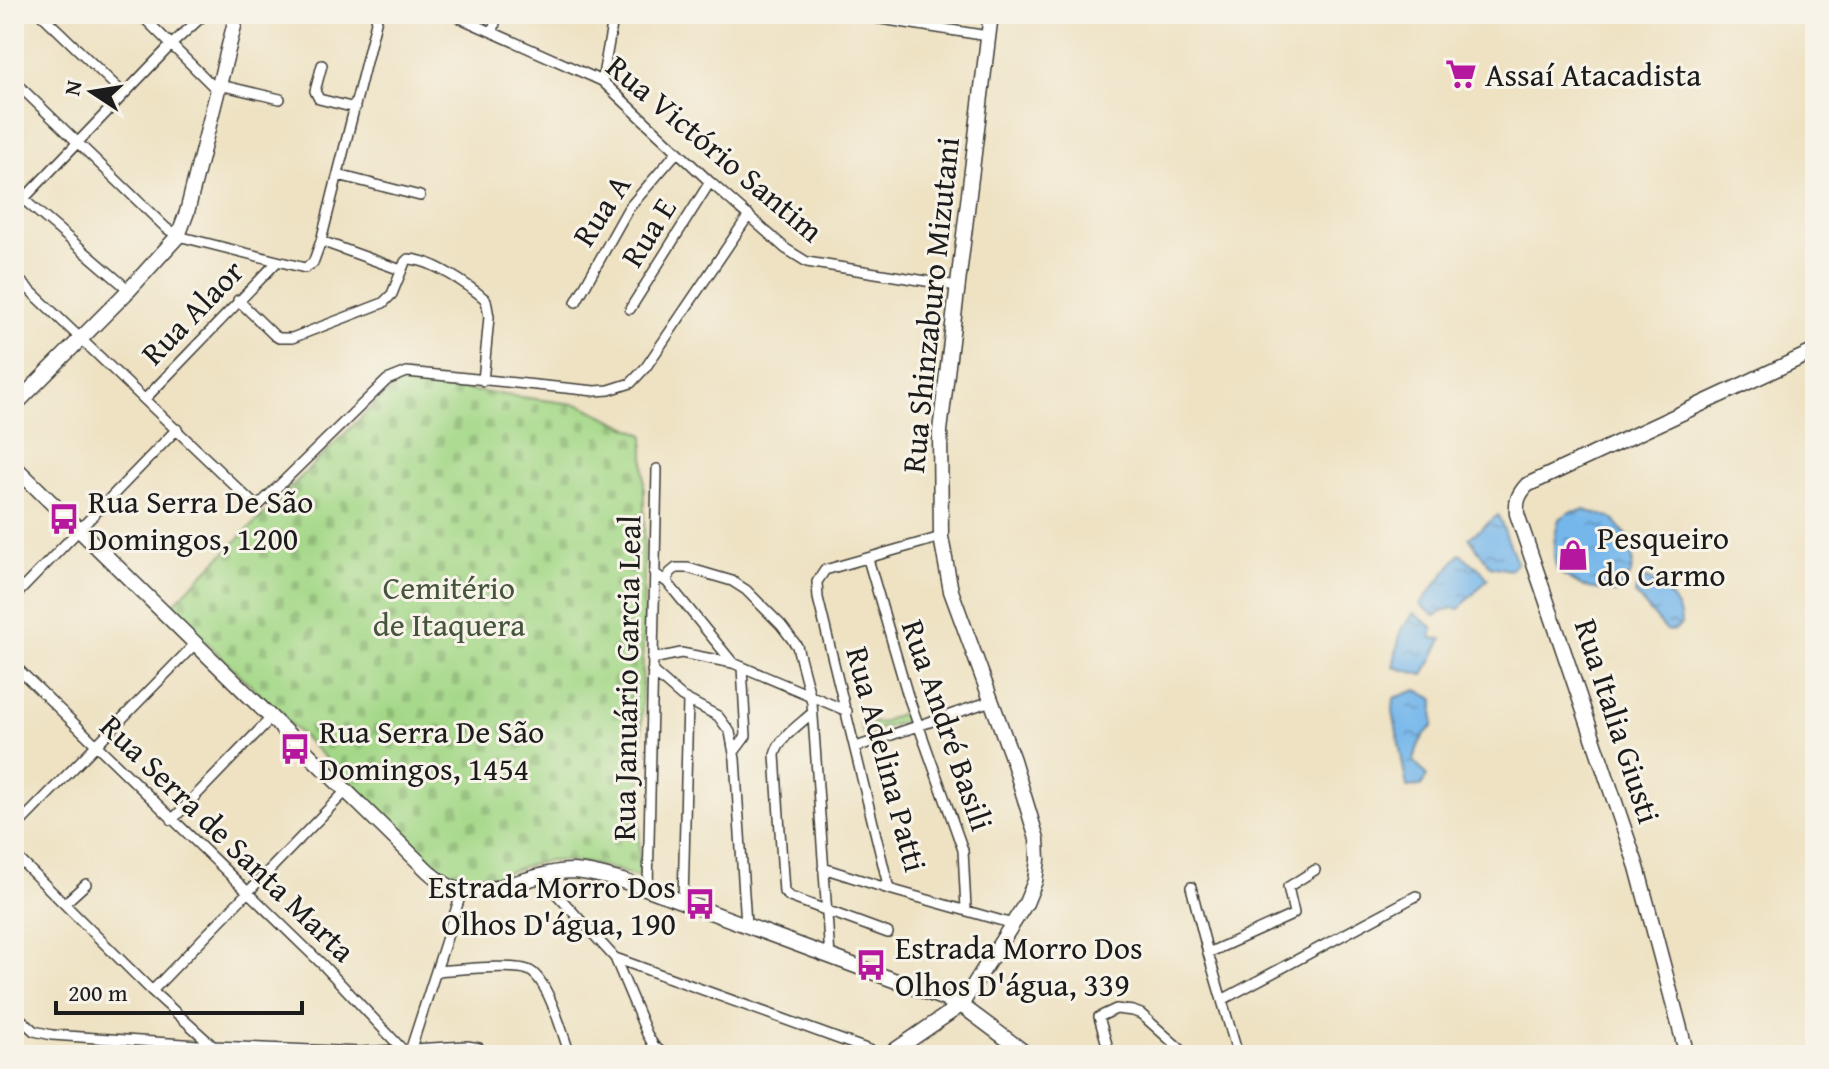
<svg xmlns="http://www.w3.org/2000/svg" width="1829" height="1069" font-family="'Gentium Book Plus',serif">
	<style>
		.cemetery { fill: url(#cemetery-stones); stroke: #607a52; stroke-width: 2 }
		.park { fill: url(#park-tufts); stroke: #607a52; stroke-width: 2 }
		.water { fill: url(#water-ripples); stroke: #496a84; stroke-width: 2 }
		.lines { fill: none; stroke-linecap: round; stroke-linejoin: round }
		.street-casing { stroke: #3c3a35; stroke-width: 12 }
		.secondary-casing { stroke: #3c3a35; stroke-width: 17 }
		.street { stroke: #fff; stroke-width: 9 }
		.secondary { stroke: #fff; stroke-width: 14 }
		.labels { text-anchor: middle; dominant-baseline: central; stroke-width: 6; stroke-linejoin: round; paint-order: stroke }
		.poi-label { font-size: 32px; fill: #1c1c1c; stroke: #f7f3e8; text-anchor: start }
		.street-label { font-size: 32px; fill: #1c1c1c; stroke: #f7f3e8 }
		.park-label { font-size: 32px; fill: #45543c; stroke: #f7f3e8 }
	</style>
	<defs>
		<pattern id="cemetery-stones" width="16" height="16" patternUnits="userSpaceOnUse" patternTransform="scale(2)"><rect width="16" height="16" fill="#a4d888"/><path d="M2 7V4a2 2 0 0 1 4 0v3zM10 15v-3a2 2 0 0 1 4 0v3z" fill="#8db975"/></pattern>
		<pattern id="park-tufts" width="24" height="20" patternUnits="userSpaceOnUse" patternTransform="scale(2)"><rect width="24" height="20" fill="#a4d888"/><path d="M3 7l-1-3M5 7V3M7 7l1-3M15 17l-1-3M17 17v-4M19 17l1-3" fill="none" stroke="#8db975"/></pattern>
		<pattern id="water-ripples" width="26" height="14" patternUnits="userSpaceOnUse" patternTransform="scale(2)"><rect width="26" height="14" fill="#76b7eb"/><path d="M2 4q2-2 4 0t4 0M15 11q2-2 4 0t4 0" fill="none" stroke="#6094be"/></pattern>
	</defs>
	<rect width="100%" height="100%" fill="#f7f3e8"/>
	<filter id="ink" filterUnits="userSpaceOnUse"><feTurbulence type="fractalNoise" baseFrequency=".0125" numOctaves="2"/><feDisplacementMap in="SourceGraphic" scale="16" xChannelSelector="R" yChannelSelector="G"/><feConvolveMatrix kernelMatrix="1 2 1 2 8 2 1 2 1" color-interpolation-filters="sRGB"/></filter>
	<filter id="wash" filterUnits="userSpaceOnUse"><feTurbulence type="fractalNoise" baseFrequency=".006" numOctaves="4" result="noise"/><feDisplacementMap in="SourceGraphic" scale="32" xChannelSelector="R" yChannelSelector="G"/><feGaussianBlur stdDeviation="1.8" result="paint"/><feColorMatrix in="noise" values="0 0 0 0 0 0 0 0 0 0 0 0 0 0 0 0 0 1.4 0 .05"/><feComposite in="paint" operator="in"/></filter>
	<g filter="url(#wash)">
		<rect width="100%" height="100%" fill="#eee2c3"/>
		<path class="cemetery" d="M398,381l183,24 63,30v136l-5,307c-30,-11 -64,-21 -97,-16 -28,4 -62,27 -91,13 -7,-3 -13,-10 -20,-14l-261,-254z"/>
		<path class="park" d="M904,712l2,9 -43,13 -3,-12 20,1z"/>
		<path class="water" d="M1584,510l28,8 17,20 4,22 -2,14 -15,19 -32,-6 -26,-15c-7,-18 -4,-35 1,-53l12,-7z
			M1498,515l19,47 -7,8 -20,-4 -21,-28z
			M1460,554l20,15 8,10 -29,30 -8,-1 -16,8 -15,-12z
			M1644,577c16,3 38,30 37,47l-5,6 -7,1 -5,-3 -29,-34 2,-10z
			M1414,613l18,14v11l10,1 -18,36 -31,-8 8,-37z
			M1417,690l17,9 -1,27c-11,9 -17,22 -19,36l13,14 -6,10 -14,1 -14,-76 1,-13z"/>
	</g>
	<g filter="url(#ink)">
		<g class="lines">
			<defs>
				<path id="street" d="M41,14l83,80
					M140,14l78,77
					M451,14l151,67 108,101 76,67 21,13 150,24
					M850,14l138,22
					M493,32l4,-18
					M322,65l-7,26 4,8 36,9
					M14,81l152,147 12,8 127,32 8,-5 8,-22 57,-227
					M602,81l12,-67
					M220,85l60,14
					M338,175l82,21
					M23,199l106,91
					M14,209l158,-165 33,-30
					M321,241l80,29
					M14,275l243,232 130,-127 20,-8 188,19 14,-1 22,-7 15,-16 103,-152
					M238,300l36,35 5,3h13l91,-35 9,-9 13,-32 3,-3c23,0 61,26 78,41l3,17 -6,64
					M576,302l52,-93 49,-57
					M630,309l80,-127
					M145,399l132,-137
					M941,537l-116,33 -8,12 1,16 71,291 124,35
					M868,559l40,137 55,154 3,59
					M654,573l13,9 66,81 114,48
					M667,582l3,-9 6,-5h12l44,13 14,9 35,35 16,21 15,57 18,254
					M14,597l163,-168
					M652,659l29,-6 52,10
					M14,665l309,300 81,86
					M652,671l30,26 36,19 12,16 5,27 11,165
					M812,713c-13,12 -33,25 -37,42l9,137 6,5 98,36
					M856,747l135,-46
					M734,752l12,-16 -4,-69
					M172,820l100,-103
					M14,829l182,-186
					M14,854l138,137 61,55
					M823,868l66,21
					M540,876l75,82 268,97
					M1191,887l17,66 28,95v7
					M648,889l9,-420
					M683,901l5,-200
					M65,903l21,-19
					M1208,953l82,-37 4,-3 -6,-26 27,-17
					M615,958l32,76 7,12 11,9
					M436,971c18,-1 81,-8 94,0 18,9 33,64 40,84
					M152,991l194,-200
					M1222,1000l194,-104
					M14,1013l20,18 18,4 161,11 147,6 107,-6 12,2 5,7
					M410,1051l52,-160
					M1110,1055l-11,-38 17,-8 17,2 8,3 46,41"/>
				<path id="secondary" d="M14,406l115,-116 49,-54 9,-24 50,-198
					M14,466l414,405c9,8 20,17 32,19 31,7 78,-19 112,-19 23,1 46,9 68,15l321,119 67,50
					M888,1055l73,-50 65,-102 9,-22 3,-21 -1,-21 -24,-79 -62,-169 -10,-54 -1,-106 51,-417
					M1687,1055l-50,-188 -120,-353c-1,-13 1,-19 10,-29l288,-134"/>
			</defs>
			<use href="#street" class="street-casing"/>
			<use href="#secondary" class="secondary-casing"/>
			<use href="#street" class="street"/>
			<use href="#secondary" class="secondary"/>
		</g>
	</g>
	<defs>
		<symbol id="supermarket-bare" viewBox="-9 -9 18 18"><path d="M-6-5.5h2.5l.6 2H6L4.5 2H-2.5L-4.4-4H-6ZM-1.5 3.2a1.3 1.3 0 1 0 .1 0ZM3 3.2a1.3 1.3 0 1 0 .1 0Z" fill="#b5179e" stroke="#f7f3e8" stroke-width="2.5" paint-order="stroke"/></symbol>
		<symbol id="bus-bare" viewBox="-9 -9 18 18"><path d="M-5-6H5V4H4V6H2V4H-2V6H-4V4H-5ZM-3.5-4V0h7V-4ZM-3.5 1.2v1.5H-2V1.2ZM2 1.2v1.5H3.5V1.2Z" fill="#b5179e" stroke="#f7f3e8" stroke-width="2.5" paint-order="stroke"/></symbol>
		<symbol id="shop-bare" viewBox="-9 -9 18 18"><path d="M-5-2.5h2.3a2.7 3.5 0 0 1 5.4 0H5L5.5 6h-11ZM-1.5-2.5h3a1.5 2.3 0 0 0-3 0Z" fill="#b5179e" stroke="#f7f3e8" stroke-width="2.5" paint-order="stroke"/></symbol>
	</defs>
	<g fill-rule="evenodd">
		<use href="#supermarket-bare" x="1439" y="52" width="44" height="44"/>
		<use href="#bus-bare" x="42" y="497" width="44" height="44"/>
		<use href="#shop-bare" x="1551" y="533" width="44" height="44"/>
		<use href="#bus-bare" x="273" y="727" width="44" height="44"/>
		<use href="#bus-bare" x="678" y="882" width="44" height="44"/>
		<use href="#bus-bare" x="849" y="943" width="44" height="44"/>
	</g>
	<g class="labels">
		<g class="poi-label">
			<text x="1485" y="74">Assaí Atacadista</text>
			<text x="88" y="501">Rua Serra De São<tspan x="88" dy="37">Domingos, 1200</tspan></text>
			<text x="1597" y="537">Pesqueiro<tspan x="1597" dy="37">do Carmo</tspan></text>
			<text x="319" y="731">Rua Serra De São<tspan x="319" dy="37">Domingos, 1454</tspan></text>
			<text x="676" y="886" text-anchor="end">Estrada Morro Dos<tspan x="676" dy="37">Olhos D'água, 190</tspan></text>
			<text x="895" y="947">Estrada Morro Dos<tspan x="895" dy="37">Olhos D'água, 339</tspan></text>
		</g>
		<g class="street-label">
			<text transform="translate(715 148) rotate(40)">Rua Victório Santim</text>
			<text transform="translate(601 210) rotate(-57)">Rua A</text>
			<text transform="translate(648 232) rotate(-58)">Rua E</text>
			<text transform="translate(930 305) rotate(-84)">Rua Shinzaburo Mizutani</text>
			<text transform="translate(192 312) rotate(-46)">Rua Alaor</text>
			<text transform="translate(626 678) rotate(-89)">Rua Januário Garcia Leal</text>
			<text transform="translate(1618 721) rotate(72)">Rua Italia Giusti</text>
			<text transform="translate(948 725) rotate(71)">Rua André Basili</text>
			<text transform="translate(887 759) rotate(75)">Rua Adelina Patti</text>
			<text transform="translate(228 838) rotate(44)">Rua Serra de Santa Marta</text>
		</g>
		<g class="park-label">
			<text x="449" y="587">Cemitério<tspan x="449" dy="37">de Itaquera</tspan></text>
		</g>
	</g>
	<rect width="1829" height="1069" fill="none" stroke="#f7f3e8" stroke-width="48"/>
	<g transform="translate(92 92) rotate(282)" stroke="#f7f3e8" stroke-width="6" paint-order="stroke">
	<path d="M0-6L14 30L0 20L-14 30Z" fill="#1c1c1c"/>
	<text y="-12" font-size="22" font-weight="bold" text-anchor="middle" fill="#1c1c1c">N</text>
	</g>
	<path d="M56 1001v12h246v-12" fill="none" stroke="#1c1c1c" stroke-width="4"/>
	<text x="68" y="1001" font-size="24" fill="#1c1c1c" stroke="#f7f3e8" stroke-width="6" paint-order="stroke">200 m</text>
</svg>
